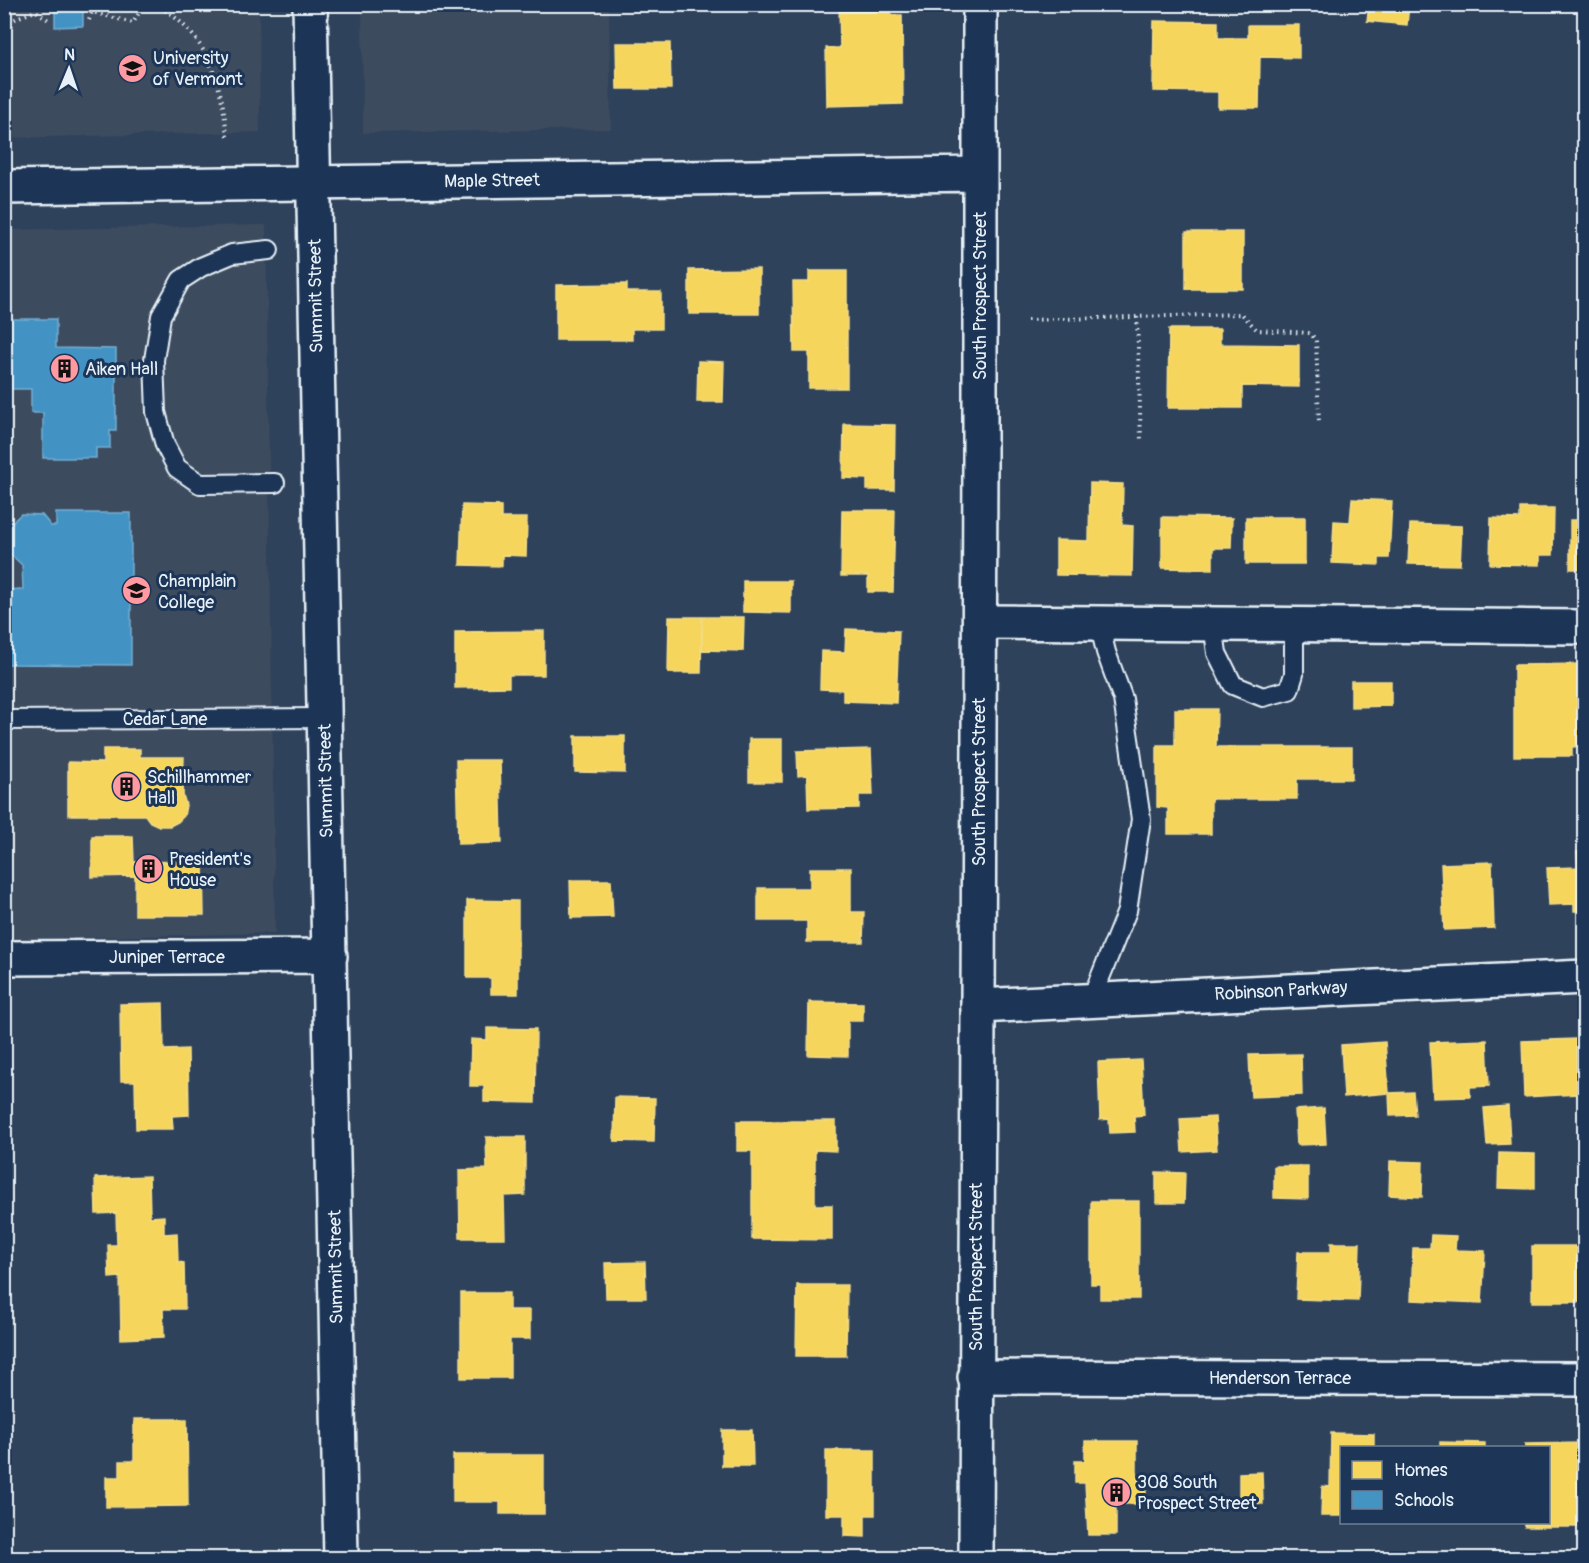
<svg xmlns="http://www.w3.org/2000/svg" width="1589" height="1563" font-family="Pangolin,sans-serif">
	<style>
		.built { fill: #3c4b5e }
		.homes { fill: #f6d55c; stroke: #f2dd8b; stroke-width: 1.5 }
		.schools { fill: #4393c3; stroke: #74afd3; stroke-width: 1.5 }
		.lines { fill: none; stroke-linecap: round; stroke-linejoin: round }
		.service-casing { stroke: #e8f1f8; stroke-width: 22 }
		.minor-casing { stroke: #e8f1f8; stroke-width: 38 }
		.tertiary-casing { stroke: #e8f1f8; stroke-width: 38 }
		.path { stroke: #e8f1f8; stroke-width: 4; stroke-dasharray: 1.5 4.5; stroke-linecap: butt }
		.service { stroke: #1d3557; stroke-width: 18 }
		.minor { stroke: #1d3557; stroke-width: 33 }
		.tertiary { stroke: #1d3557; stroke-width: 33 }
		.labels { text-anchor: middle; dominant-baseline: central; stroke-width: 6; stroke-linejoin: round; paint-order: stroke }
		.poi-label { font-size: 18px; fill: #e8f1f8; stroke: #1d3557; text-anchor: start }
		.street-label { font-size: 18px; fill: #e8f1f8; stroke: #1d3557 }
	</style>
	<rect width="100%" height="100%" fill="#2f425b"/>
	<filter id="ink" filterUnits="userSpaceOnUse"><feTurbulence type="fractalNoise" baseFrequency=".0167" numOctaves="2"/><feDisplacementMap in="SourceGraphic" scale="12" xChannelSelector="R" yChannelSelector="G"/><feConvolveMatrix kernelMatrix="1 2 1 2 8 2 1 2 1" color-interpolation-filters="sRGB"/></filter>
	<g filter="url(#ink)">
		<path class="built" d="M4,5h255l1,127 -255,6z
			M362,5h247l2,124 -248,4z
			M266,225l9,708 -270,6 -1,-709z"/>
		<path class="homes" d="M839,4h52v11h11l1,89 -76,2 -1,-58h14z
			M1369,4h40l-2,21 -40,-4z
			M1154,21l64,1v16h30v-13h51v33l-39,-1 -1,51h-41v-16l-65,-1z
			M616,43h54l1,46h-54z
			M1186,232h57v57h-57z
			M759,269v45h-70v-44z
			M809,271h38v117h-38v-36h-15l-1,-70h16z
			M627,284v8h34v37h-29v11h-76v-55z
			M1169,329h51v15l79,1v42l-57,-1v22h-74z
			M698,361l26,1 -1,40h-26z
			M844,424l51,1 -1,65h-27v-11l-24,-1z
			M1090,483l33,1 -1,41 11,1 -1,50 -76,-1v-35l33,1z
			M1352,499l40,2 -3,57h-10v7l-47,-2 2,-42 16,1z
			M462,505l39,1v12h26l-1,38 -24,-1v11l-42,-1z
			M1520,508h34l-1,47h-13v10l-50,-1 1,-46 29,1z
			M842,510h53l-2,82h-25v-16h-27z
			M1162,517l70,1 -1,30h-18v21l-51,-1z
			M1246,517h59v47h-59z
			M1570,520h14v49h-14z
			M1410,524l52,2 -2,39 -52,-1z
			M743,581h48v32l-48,-1z
			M669,617h33l-1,56h-33z
			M702,617h42l-1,34 -41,-1z
			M846,629l53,2 -3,72 -53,-2v-11l-23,-1 1,-38 24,1z
			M544,631v44h-35v12l-54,1v-56z
			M1584,664v82l-12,1v9h-58v-91z
			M1351,681h40v25l-40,1z
			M1175,709h42l-1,38h136v32h-55v20h-86v35h-43v-26l-11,-1v-62h18z
			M575,736h50v37l-50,-1z
			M749,739h33v43h-33z
			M103,749h37v8h44l-1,38 3,10 -2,11 -6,6 -8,4h-11l-9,-4 -5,-7h-77v-53l35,1z
			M871,749l2,46h-14v13l-51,1 -1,-34 -9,1 -1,-25z
			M456,760h44l2,83 -44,1z
			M92,836h41l1,26 69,-1 1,54h-69v-39l-43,1z
			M1584,851v60h-10v-7l-25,1 -2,-37 31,-1 -1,-15z
			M1492,862l2,66 -50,2 -3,-66z
			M810,868h41v44h13l-1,30h-56v-21h-49v-33h52z
			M570,880h41l2,37 -42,1z
			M467,900l51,1v93h-27v-16h-24z
			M809,1002l54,1v18h-15v35l-40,-1z
			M163,1003l1,47 24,-1 1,66 -17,1 1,13h-37l-1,-48h-14l-1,-77z
			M487,1028l49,1 -1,74 -51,-1v-16h-14l1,-47 16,1z
			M1576,1039l2,55 -54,3 -2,-56z
			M1487,1040l2,46 -19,1v10l-37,1 -3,-56z
			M1385,1042l4,51 -45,4 -3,-52z
			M1301,1054l1,41 -51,2 -2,-42z
			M1141,1060l3,55 -10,1 1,16 -25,1 -1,-14 -9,1 -2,-58z
			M1413,1092l2,23 -25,1 -1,-23z
			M615,1097l40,1 -1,44 -40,-1z
			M1508,1106l2,38 -23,1 -3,-37z
			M1324,1108l2,36 -29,1 -2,-35z
			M1215,1117l2,33 -35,2 -2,-33z
			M737,1121h99v30l-21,-1v55h17v35l-80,-1v-88h-15z
			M486,1137h39v58l-21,1 1,42h-45l-1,-68 28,-1z
			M1499,1153l36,1v35l-37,-1z
			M1390,1161l33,1 -1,35 -33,-2z
			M1274,1166h34v33l-34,-1z
			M1156,1172l29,1 -1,30h-28z
			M149,1176l1,41 14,-1v18l13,-1 1,29 6,1 1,46h-22l1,28 -43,2 -1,-62 -11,1 -1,-33h9l-1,-32 -20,1 -1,-36z
			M1091,1201h48v98h-39v-15h-9z
			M1431,1235l25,1 -1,14 30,1 -3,52 -71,-3 2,-52h17z
			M1331,1243h29l-2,58 -62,-2 2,-47h33z
			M1532,1246h52v56h-52z
			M645,1262l1,36h-40l-1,-35z
			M797,1285h50l-1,71h-50z
			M461,1293h48v17h21v29h-20v39h-49z
			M134,1419h53l1,87 -82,1v-30h14v-16h14z
			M722,1430h30l1,36h-31z
			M1331,1433l43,1v14h-32v68h-21l1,-30 8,1z
			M1085,1441h52v37h9v23h-9v3h-21v31h-28l-3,-52h-10v-22h10z
			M1440,1442l45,1v5h-45z
			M1584,1443v84h-59v-5h23v-74h-23v-4z
			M826,1450h49v65h-10v22l-21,-1v-21h-18z
			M453,1455h91v59h-44v-12h-47z
			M1262,1472l1,32h-24v-31z"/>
		<path class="schools" d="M83,4v22l-28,1v-22z
			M12,319h44v29l60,1v82h-6v17h-14v10h-53v-45h-12v-24h-19z
			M56,513h75v152l-127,-1v-74l19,-1 -1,-24 -16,-15 1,-23 14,-13 21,1 9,11h5z"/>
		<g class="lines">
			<defs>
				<path id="service" d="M269,250l-37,4 -31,13 -20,13 -20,36 -7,44 2,52 9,33 12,23 23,16 75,-1
					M1213,624l4,29 16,32 30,12 26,-7 5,-16v-49
					M4,720l321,-2
					M1091,1000l36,-89 14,-92 -18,-120 -17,-47 -7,-29"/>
				<path id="minor" d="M310,4l31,1554
					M980,622l604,5
					M4,958l326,-2
					M978,1006l606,-29
					M975,1377l609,2"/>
				<path id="tertiary" d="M4,187l976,-13
					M976,1558l4,-1099v-455"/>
			</defs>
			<use href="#service" class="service-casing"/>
			<use href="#minor" class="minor-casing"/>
			<use href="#tertiary" class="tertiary-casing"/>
			<path class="path" d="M155,4c52,29 67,77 72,133
				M89,20l3,-8 41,11 11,-19
				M4,25l15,-8 17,-6 14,10
				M1137,317l4,124
				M1027,320l215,-6 15,16 53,3 6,7 3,83
				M4,571h1"/>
			<use href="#service" class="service"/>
			<use href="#minor" class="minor"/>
			<use href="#tertiary" class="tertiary"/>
		</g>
	</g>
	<defs>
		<symbol id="university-disc" viewBox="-11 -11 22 22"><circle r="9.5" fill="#ff9aa2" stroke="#1d3557"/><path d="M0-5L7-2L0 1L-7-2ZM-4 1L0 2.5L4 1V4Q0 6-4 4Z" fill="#111"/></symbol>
		<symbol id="building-disc" viewBox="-11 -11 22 22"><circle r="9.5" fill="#ff9aa2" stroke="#1d3557"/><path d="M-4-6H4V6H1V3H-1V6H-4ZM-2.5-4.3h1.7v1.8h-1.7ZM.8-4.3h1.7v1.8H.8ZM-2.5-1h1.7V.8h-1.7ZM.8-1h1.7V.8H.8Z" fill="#111"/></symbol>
	</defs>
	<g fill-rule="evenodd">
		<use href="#university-disc" x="116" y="52" width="33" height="33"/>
		<use href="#building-disc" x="48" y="352" width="33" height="33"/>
		<use href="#university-disc" x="120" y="574" width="33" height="33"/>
		<use href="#building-disc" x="110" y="770" width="33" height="33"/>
		<use href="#building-disc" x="132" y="852" width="33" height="33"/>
		<use href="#building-disc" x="1100" y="1476" width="33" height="33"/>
	</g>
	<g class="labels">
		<g class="poi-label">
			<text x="153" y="58">University<tspan x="153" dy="21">of Vermont</tspan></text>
			<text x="85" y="369">Aiken Hall</text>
			<text x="158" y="581">Champlain<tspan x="158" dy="21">College</tspan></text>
			<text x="147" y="777">Schillhammer<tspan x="147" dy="21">Hall</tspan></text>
			<text x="169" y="859">President's<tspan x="169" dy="21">House</tspan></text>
			<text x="1137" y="1482">308 South<tspan x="1137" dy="21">Prospect Street</tspan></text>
		</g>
		<g class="street-label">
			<text transform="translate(492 181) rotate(-1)">Maple Street</text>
			<text transform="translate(316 296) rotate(-91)">Summit Street</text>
			<text transform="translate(980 296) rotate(-90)">South Prospect Street</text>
			<text x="165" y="719">Cedar Lane</text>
			<text transform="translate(326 781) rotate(-91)">Summit Street</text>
			<text transform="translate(979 782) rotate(-90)">South Prospect Street</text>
			<text x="167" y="957">Juniper Terrace</text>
			<text transform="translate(1281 991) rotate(-3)">Robinson Parkway</text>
			<text transform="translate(336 1267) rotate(-91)">Summit Street</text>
			<text transform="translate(976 1267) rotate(-90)">South Prospect Street</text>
			<text x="1280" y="1378">Henderson Terrace</text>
		</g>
	</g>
	<rect width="1589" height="1563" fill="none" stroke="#1d3557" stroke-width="24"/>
	<rect x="12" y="12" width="1565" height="1539" fill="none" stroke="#e8f1f8" stroke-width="2" filter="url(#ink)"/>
	<rect x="1340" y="1446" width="210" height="78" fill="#1d3557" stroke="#6e8097" stroke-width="1.5"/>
	<rect x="1352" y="1461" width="30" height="18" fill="#f6d55c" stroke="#6e8097" stroke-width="1.5"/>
	<text x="1394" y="1476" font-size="18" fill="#e8f1f8">Homes</text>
	<rect x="1352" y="1491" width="30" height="18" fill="#4393c3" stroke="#6e8097" stroke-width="1.5"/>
	<text x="1394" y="1506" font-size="18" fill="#e8f1f8">Schools</text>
	<g transform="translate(69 69) rotate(2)" stroke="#1d3557" stroke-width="4.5" paint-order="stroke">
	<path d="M0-4.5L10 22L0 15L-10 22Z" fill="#e8f1f8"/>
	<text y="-9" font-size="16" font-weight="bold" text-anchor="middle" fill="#e8f1f8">N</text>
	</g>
</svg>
